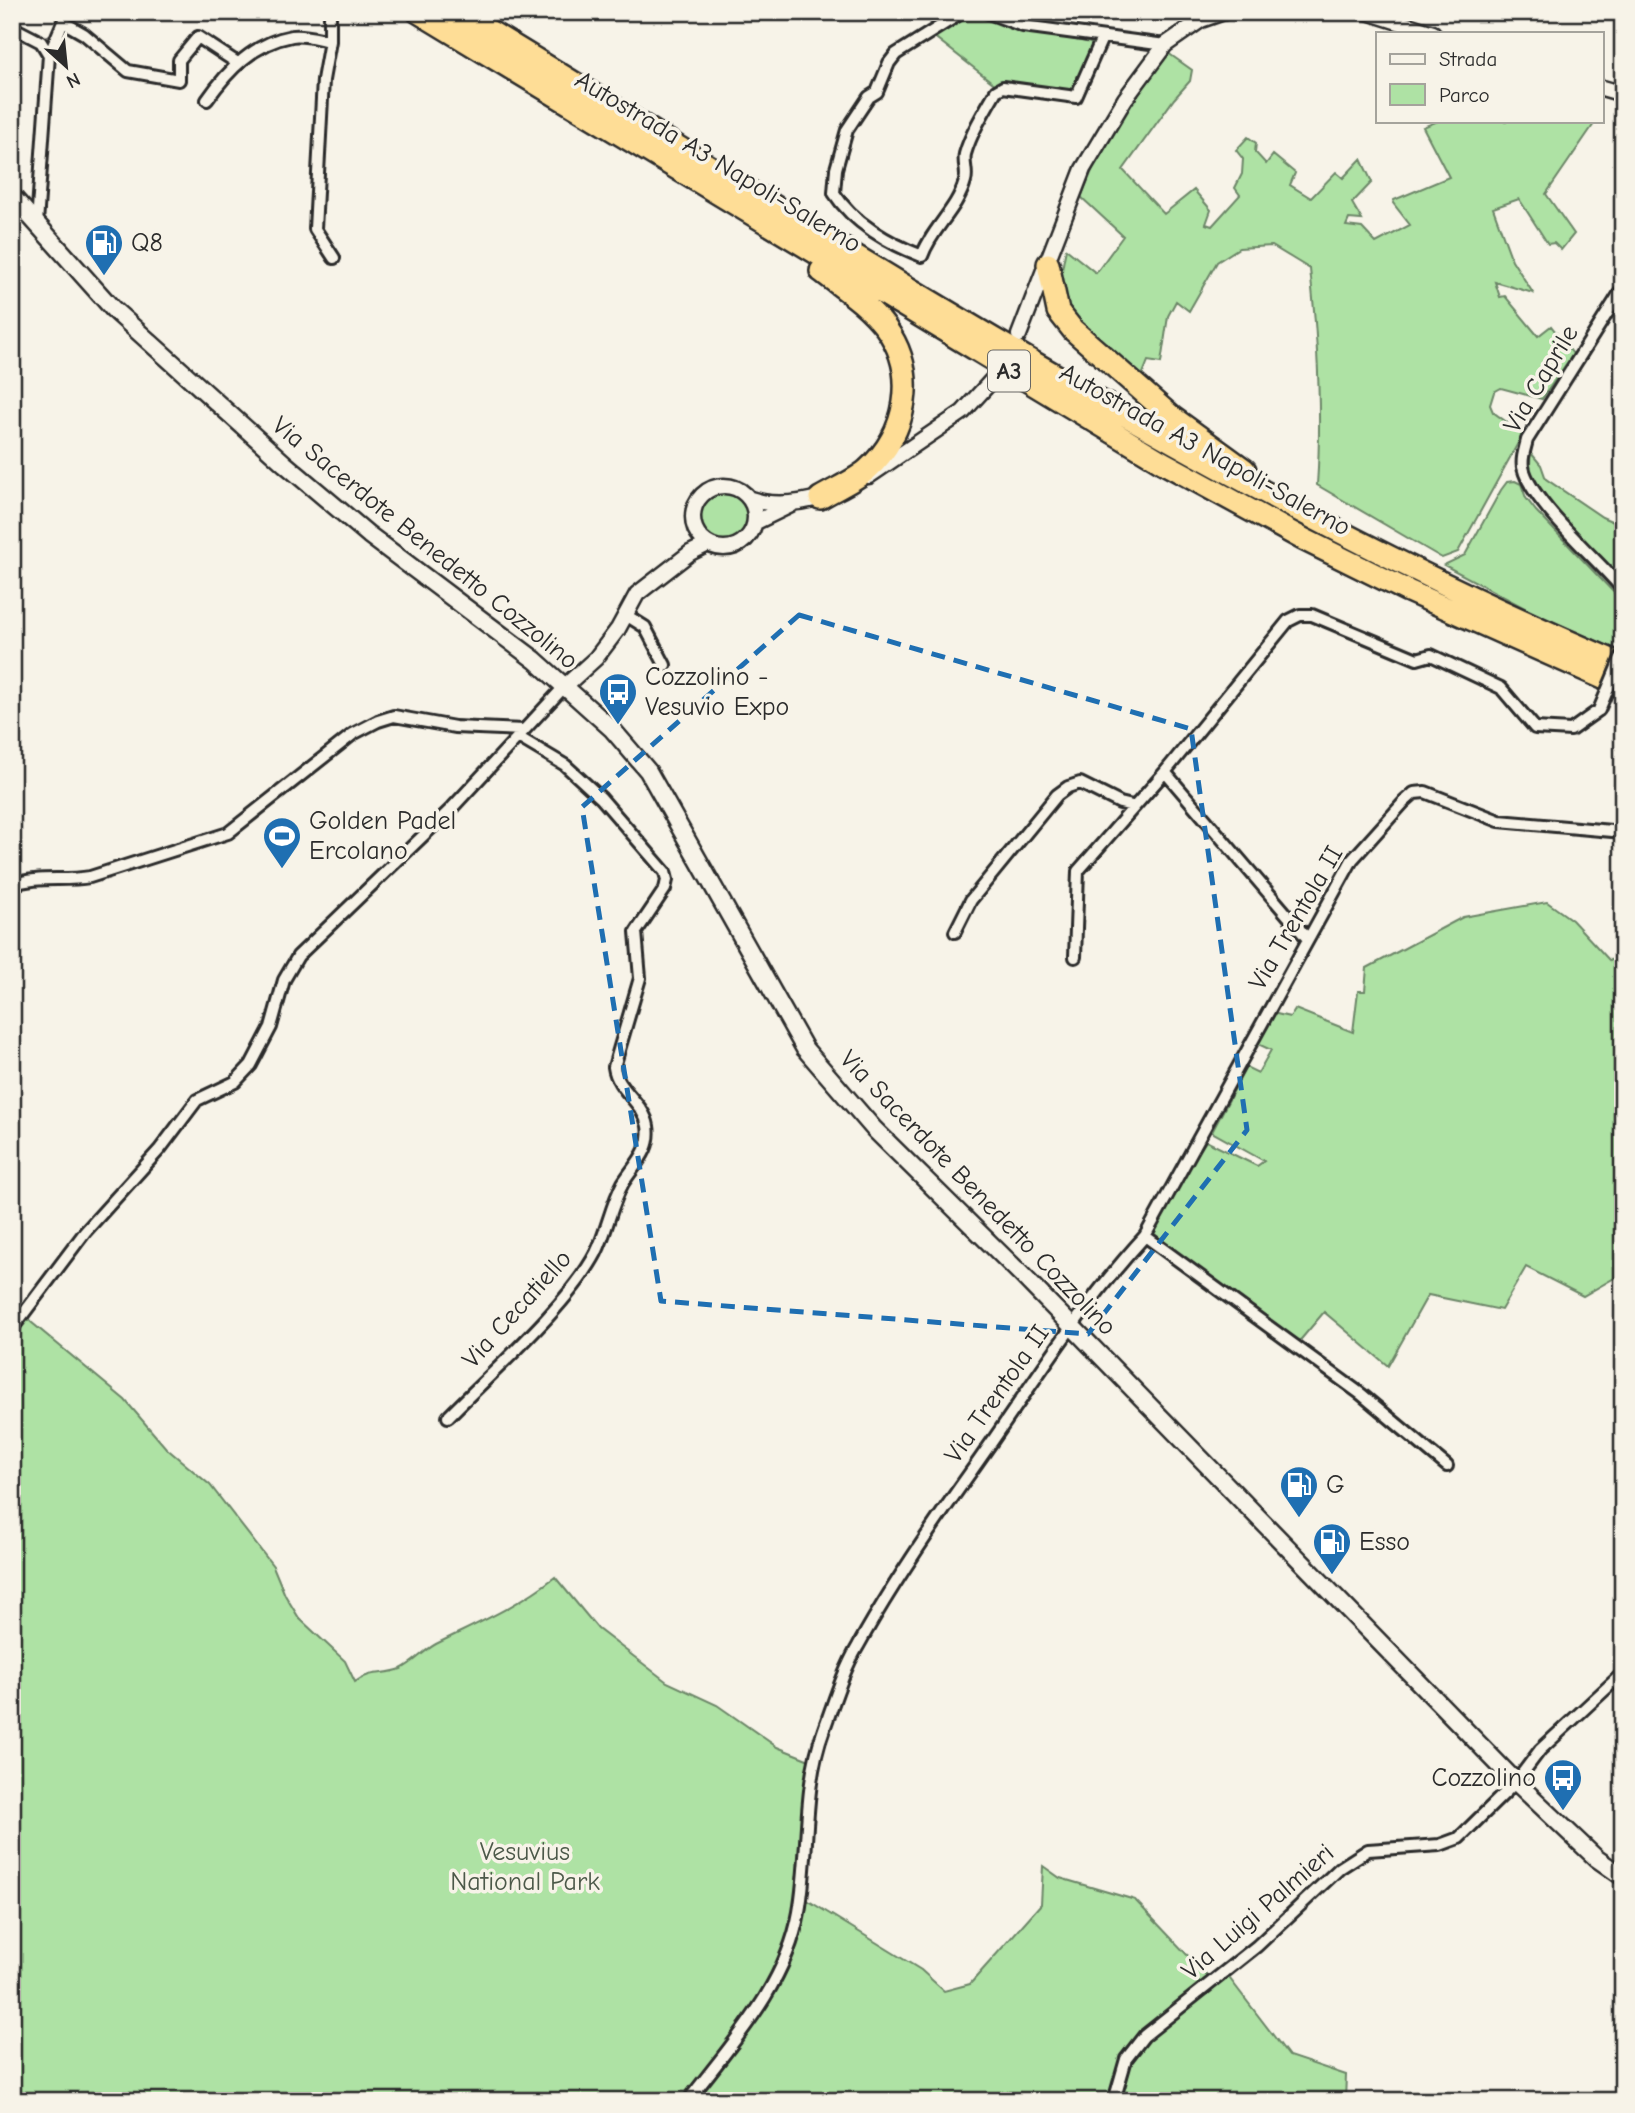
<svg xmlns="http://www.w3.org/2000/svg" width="1635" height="2113" font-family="'Comic Neue',sans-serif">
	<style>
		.green { fill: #aee2a4; stroke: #6c8668; stroke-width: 2 }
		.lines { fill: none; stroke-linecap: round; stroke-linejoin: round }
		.minor-casing { stroke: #2b2b2b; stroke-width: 16 }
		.tertiary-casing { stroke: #2b2b2b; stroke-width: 19 }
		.secondary-casing { stroke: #2b2b2b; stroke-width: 21 }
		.motorway-casing { stroke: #2b2b2b; stroke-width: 26 }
		.minor { stroke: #f7f3e8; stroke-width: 10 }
		.tertiary { stroke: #f7f3e8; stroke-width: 14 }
		.secondary { stroke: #f7f3e8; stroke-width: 16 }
		.motorway { stroke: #fedd96; stroke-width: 21 }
		.minor-bridge-casing { stroke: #2b2b2b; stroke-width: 16; stroke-linecap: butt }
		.minor-bridge { stroke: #f7f3e8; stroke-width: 10 }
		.marked { fill: none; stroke: #1f6fb2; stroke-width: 5; stroke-dasharray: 14 9; stroke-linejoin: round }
		.labels { text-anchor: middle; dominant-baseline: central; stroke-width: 7; stroke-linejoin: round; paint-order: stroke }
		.shield { fill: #f7f3e8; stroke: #686764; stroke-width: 2 }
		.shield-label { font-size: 24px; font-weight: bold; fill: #2b2b2b }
		.street-label { font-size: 26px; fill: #2b2b2b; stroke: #f7f3e8 }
		.poi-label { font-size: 26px; fill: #2b2b2b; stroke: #f7f3e8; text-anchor: start }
		.park-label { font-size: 26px; fill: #4c5949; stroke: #f7f3e8 }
	</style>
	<rect width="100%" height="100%" fill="#f7f3e8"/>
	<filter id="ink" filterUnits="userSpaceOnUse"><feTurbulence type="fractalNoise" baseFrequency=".0143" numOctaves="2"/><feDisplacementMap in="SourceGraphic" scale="14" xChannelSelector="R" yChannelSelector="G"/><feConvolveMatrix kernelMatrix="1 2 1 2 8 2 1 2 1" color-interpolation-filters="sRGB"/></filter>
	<g filter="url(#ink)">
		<path class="green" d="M970,12h12l24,14 90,18 -23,48 -76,-6 -65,-51z
			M1168,53l24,17 -2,11 -16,18 -51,71 41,44 30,-24 17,20 -5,14 6,2 28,-31 -5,-7 7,-14 1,-15 -7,-9 12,-13 8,6 -1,9 11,12 7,-9 22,18 -5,12 21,13 25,-26 7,6 18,-19 11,23 -20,21 10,17 -13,-1 -3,7 16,2 14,15 34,-18 -17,-22 1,-3 55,-23 -26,-50 15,-6h158l-50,73 28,40 -13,16 -7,-7 -6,1 -29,-45 -26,9 19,52 21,33 -38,-11 5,15 5,-1 33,40 13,-10 22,28 -31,45 -41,-11 -7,4 -4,13 3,7 30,22 -65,118 -16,6 -125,-73c5,-73 1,-143 -7,-216l-38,-23 -33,2 -22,14 -28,49 -13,-10 -8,15 -7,47 -13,-2 -8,20c-23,-22 -73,-58 -78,-89 -2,-15 1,-29 4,-43l30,24 27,-37 -42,-39 25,-60z
			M1531,453l10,12 5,14 56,38 21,9v55l-81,-85c-10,-14 -14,-25 -11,-43z
			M1515,481l6,3 5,14 10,13 82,86 4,31 -9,20 -75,-33 -94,-50 21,-10 36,-65 6,-8z
			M699 517a25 25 0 1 1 50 0a25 25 0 1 1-50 0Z
			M1547,902l25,18 38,41 13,-12v324l-40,23 -57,-29 -25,43 -73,-15 -40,71 -64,-54 -27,32 -148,-114 57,-89 51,25 7,-5 -52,-29 34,-65 12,6 13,-23 -13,-6 14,-31 18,4 5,-8 58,23 5,-41h7l2,-23 96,-51z
			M12,1297l19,25 94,78 41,48 44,37 63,81 12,29 14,23 46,43 10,21c19,-13 27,-6 46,-13 13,-6 22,-18 35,-25 42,-21 82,-38 119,-67l43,52 69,53 50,23 60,42 40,16 -13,135 117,72 23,21 26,-7 71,-80 2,-38 17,12 75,22 74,78 18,-3 62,81 57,19 -1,26h-1333z"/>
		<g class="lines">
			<defs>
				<path id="minor" d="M330,12v29l-7,39 -8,149 19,29
					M963,12l-67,42 -7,9 -12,29 -8,5 -22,33 -11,39 -2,24c19,30 56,51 88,63 10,-28 35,-46 43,-75 3,-8 -2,-17 0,-27 6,-21 20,-44 31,-63l7,-4 73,10 26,-59
					M986,12l37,14 142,19
					M12,27l29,15 8,13
					M207,100c21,-30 47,-57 85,-64 12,-2 27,3 38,5
					M37,223l12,-168 14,-33 21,12 44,37 51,9v-20l19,-23 38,25
					M1623,288l-96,152c-2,9 -6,18 -4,27 7,35 76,93 100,123
					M626,615l19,12 20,38
					M12,885c26,-10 51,-3 78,-8l138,-44 125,-99 25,-13 16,-5 61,11 69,3
					M955,932l16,-32 86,-105 11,-8 12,-4 40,20 12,3
					M1307,938l-142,-166 123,-151 12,-6h12l105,44 14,-4 70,33 34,40 36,2 28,-20
					M1075,957l3,-86 87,-99
					M1145,1236l216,158 86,72
					M12,1329l73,-97 75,-83 37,-49 38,-18 16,-17 20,-38 13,-47 14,-24 153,-147 113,-122
					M448,1417c44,-45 120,-111 148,-164 11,-22 15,-48 27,-70 12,-19 29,-33 25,-57 -4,-23 -31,-36 -34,-59l26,-89 -4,-46 29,-43 2,-9 -2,-8 -64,-74 -36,-33 -47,-28
					M688,2101c44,-58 98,-115 111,-189 11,-61 3,-124 25,-183 10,-27 19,-58 34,-83 33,-60 72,-117 112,-173 58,-81 107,-163 175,-237l207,-376 52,-58 10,-9 11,-1 74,29 124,11
					M1114,2101l12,-42 18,-23 113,-90 83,-78 28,-18 72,-5 19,-7 57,-56 24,-32 83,-77"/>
				<path id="tertiary" d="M1367,12l66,21
					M1602,88l21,6
					M1019,335l64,-166 42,-70 40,-54 36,-25 23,-8
					M869,476l94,-64 31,-34
					M693 517a31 31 0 1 1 62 0a31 31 0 1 1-62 0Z
					M751,499c23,8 51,4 75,-3
					M756,522l35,-17
					M564,687l32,-29 22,-29 19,-35 53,-41 18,-9"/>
				<path id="secondary" d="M12,196l101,113 172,155 84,71 166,125 77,69 36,42 157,278 69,80 146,144 496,509 80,76 27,19"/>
				<path id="motorway" d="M418,12l744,450 141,77 105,52 215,96
					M458,12c381,231 754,479 1165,653
					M1048,264l10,47 15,19 99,87 73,53
					M820,498c15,-9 34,-17 47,-28 40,-36 52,-96 19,-142 -17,-23 -43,-40 -65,-57"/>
			</defs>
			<use href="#minor" class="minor-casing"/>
			<use href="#tertiary" class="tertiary-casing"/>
			<use href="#secondary" class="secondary-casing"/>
			<use href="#motorway" class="motorway-casing"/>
			<use href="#minor" class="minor"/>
			<use href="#tertiary" class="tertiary"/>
			<use href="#secondary" class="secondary"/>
			<use href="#motorway" class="motorway"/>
			<defs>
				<path id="minor-bridge" d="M1599,710l24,-57"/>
			</defs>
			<use href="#minor-bridge" class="minor-bridge-casing"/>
			<use href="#minor-bridge" class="minor-bridge"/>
		</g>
	</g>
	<path class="marked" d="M799,615l392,114 56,401 -159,204 -427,-33 -79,-494z"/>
	<defs>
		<symbol id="fuel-pin" viewBox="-11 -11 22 30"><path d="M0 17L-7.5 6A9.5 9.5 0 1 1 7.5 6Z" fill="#1f6fb2" stroke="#f7f3e8"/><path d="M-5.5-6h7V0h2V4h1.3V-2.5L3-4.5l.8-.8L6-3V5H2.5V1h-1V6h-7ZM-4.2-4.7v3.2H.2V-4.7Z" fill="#fff"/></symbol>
		<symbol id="bus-pin" viewBox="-11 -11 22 30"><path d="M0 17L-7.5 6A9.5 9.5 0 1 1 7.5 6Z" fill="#1f6fb2" stroke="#f7f3e8"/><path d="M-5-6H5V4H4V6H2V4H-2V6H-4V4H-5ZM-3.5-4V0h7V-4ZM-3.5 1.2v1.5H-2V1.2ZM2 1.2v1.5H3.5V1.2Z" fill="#fff"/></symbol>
		<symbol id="stadium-pin" viewBox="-11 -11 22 30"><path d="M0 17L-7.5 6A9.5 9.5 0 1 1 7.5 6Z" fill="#1f6fb2" stroke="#f7f3e8"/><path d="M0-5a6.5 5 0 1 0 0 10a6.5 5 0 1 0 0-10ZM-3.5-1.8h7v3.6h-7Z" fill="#fff"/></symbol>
	</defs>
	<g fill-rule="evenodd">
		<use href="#fuel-pin" x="82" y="221" width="44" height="60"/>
		<use href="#bus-pin" x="596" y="670" width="44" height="60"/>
		<use href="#stadium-pin" x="260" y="814" width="44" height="60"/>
		<use href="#fuel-pin" x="1277" y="1463" width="44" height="60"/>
		<use href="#fuel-pin" x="1310" y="1520" width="44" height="60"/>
		<use href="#bus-pin" x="1541" y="1756" width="44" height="60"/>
	</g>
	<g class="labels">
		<rect class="shield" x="988" y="350.5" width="42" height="41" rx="5"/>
		<g class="shield-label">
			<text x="1009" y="371">A3</text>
		</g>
		<g class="street-label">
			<text transform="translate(718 162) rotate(31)">Autostrada A3 Napoli-Salerno</text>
			<text transform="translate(1541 379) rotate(-59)">Via Caprile</text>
			<text transform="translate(1205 450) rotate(29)">Autostrada A3 Napoli-Salerno</text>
			<text transform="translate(425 543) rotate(39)">Via Sacerdote Benedetto Cozzolino</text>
			<text transform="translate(1296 918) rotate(-60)">Via Trentola II</text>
			<text transform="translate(978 1193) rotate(46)">Via Sacerdote Benedetto Cozzolino</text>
			<text transform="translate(517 1309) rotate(-48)">Via Cecatiello</text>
			<text transform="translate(997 1394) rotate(-55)">Via Trentola II</text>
			<text transform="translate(1258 1912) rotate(-41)">Via Luigi Palmieri</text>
		</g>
		<g class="poi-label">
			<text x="131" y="243">Q8</text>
			<text x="645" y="677">Cozzolino -<tspan x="645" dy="30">Vesuvio Expo</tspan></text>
			<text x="309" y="821">Golden Padel<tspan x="309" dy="30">Ercolano</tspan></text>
			<text x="1326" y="1485">G</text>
			<text x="1359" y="1542">Esso</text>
			<text x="1536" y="1778" text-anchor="end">Cozzolino</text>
		</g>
		<g class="park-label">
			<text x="525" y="1852">Vesuvius<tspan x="525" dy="30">National Park</tspan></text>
		</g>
	</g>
	<rect width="1635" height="2113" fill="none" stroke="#f7f3e8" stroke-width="42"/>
	<rect x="21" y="21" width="1593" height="2071" fill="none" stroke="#2b2b2b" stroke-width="2.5" filter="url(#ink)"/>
	<rect x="1376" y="32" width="228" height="91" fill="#f7f3e8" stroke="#a5a39c" stroke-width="2"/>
	<rect x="1390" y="54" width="35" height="10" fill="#f7f3e8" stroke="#a5a39c" stroke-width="2"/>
	<text x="1439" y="66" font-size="21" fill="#2b2b2b">Strada</text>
	<rect x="1390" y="84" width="35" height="21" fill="#aee2a4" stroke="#a5a39c" stroke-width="2"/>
	<text x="1439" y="102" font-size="21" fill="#2b2b2b">Parco</text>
	<g transform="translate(66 66) rotate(153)" stroke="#f7f3e8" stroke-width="5" paint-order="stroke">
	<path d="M0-5L12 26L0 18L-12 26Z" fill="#2b2b2b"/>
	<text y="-10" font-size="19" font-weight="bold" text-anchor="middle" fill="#2b2b2b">N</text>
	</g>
</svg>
